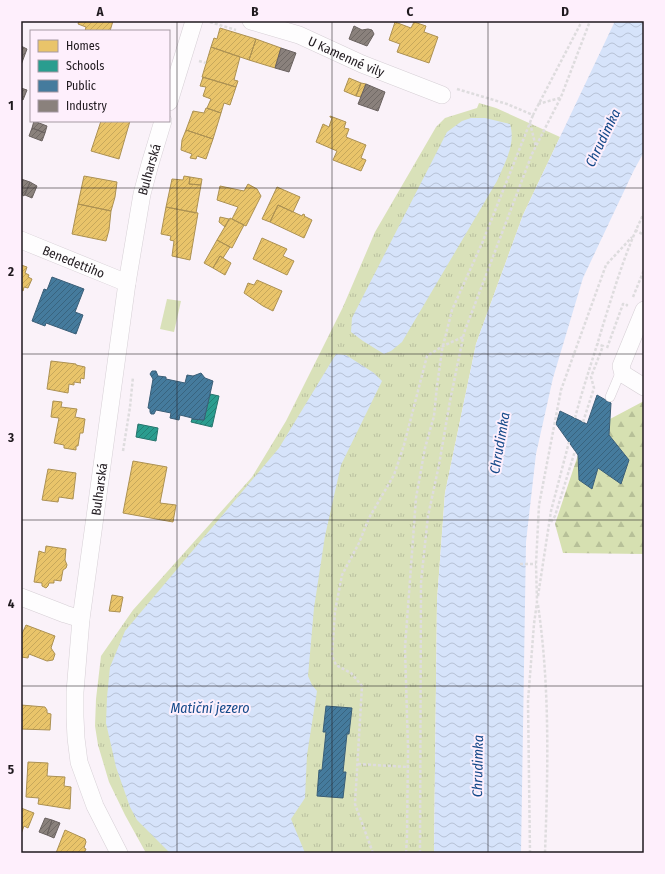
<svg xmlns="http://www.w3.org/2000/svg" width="665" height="874" font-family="'Fira Sans Condensed',sans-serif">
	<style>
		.green { fill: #d9e1b9 }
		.forest { fill: url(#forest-firs) }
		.park { fill: url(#park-tufts) }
		.water { fill: url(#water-waves) }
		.homes { fill: url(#homes-hatch); stroke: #ac9153 }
		.schools { fill: url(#schools-hatch); stroke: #27756d }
		.public { fill: url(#public-hatch); stroke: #3a5e77 }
		.industry { fill: url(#industry-hatch); stroke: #6a6260 }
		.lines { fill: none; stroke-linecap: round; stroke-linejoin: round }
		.lane-casing { stroke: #d6cfd5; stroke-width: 10 }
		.street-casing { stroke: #d6cfd5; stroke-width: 18 }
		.path { stroke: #dedcde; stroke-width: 2.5; stroke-dasharray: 3 2; stroke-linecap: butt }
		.lane { stroke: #fefdfe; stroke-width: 9 }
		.street { stroke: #fefdfe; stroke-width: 17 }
		.grid { fill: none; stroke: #1f191e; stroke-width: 1; stroke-opacity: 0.55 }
		.labels { text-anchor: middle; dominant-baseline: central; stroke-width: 4; stroke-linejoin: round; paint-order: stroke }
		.street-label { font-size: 13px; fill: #1f191e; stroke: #feeffc }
		.water-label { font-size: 14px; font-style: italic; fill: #144989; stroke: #feeffc }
		.neatline { fill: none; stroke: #1f191e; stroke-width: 1.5 }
		.grid-label { font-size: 13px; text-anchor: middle; font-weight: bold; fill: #1f191e }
	</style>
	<defs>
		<pattern id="forest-firs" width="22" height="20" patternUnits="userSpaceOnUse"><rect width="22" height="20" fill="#d6e0b1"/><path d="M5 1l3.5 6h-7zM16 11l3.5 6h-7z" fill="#b7c098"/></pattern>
		<pattern id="park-tufts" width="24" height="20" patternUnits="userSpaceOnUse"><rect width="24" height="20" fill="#d9e1b9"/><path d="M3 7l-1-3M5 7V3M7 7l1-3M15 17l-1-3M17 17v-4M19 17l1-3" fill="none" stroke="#bac09f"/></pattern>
		<pattern id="water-waves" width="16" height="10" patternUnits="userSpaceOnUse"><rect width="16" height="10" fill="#d6e3fa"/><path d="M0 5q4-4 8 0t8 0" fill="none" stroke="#b7c2d6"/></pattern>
		<pattern id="homes-hatch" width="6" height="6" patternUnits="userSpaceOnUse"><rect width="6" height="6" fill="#e9c46a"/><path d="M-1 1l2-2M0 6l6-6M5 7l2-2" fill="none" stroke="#c7a85b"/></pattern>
		<pattern id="schools-hatch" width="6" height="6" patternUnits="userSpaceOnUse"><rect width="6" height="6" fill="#2a9d8f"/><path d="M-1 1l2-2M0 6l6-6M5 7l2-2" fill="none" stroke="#237f74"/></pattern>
		<pattern id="public-hatch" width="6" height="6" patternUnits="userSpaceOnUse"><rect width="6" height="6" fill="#457b9d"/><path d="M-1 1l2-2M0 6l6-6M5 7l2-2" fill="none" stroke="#39647f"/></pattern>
		<pattern id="industry-hatch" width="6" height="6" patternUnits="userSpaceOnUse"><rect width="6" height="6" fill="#8a817c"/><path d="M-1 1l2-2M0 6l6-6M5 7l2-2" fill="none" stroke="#706965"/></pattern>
	</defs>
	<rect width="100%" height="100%" fill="#faf2f9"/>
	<path class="green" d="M167,299l14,2 -7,31 -14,-3z"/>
	<path class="forest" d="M644,401v153l-81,-1 -8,-29 23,-69 1,25 13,8 6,-20 23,15 8,-23 -20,-25 1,-16z"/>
	<path class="park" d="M479,103l17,5 64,29 -37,78 -47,129 -31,149 -8,107 -3,253h-288l-21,-38 -16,-33 -11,-37 -3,-19 1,-27 5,-43 32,-46 119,-133 34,-56 57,-114 32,-75 61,-105 9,-9 32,-10z"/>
	<path class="water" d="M615,21h29v131l-10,18 -51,108 -30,100 -17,76 -10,88 -5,311h-87l3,-253 8,-107 31,-149 47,-129z
		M471,118h14l25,6c6,20 -5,39 -13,57l-95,161 -11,9 -7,3 -21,-13 -12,-9 1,-14 95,-186 15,-11z
		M336,354l10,1 28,18 8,8 -41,84 -16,71 -11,72 -6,68 4,9 5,6 -10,64 -2,43 -14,21 14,34h-135l-33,-33 -7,-13 -14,-40 -10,-44 1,-26 3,-30 15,-36 154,-183z"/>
	<path class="homes" d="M79,21h34l-3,10h-25l1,-4 -8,-3z
		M395,22l16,6 3,-6 12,4 -2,6 14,5 -9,26 -32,-11 3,-8 -11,-4z
		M220,28l36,11 -7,21 -38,-13 3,-9 3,1z
		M256,39l25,9 -6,20 -26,-8z
		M211,47l29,10 -6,23 4,1 -2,6 -34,-10z
		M203,77l33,10 -6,18 -6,-2 -3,10 -14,-5 4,-9 -8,-3 3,-9 -6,-1z
		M349,78l12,5 -5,13 -12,-5z
		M361,83l5,1 -5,13 -5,-1z
		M206,108l15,5 -8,26 -27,-9 7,-19 11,2z
		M330,116l16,6 -2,6 5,1 -3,8 20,8 -5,13 5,2 -5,11 -28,-11 4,-9 -21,-9 7,-18 6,3 3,-9 -2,-1z
		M101,121h29l-11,38 -28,-8z
		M186,130l27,9 -7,20 -9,-3 -1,3 -6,-1 2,-4 -11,-4 1,-10z
		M84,176l33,6 -2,15 -4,14 -33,-7z
		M184,176l6,1 -1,7 12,1 -5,28 -30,-6 6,-28 11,1z
		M190,177l12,2 -1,6 -12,-1z
		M248,184l9,5 4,7 -15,30 -14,-7 6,-12 -21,-7 3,-14 24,5z
		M277,187l23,10 -7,15 -15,-7 -8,17 -8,-3z
		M78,204l33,7 -2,19 -3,11 -34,-7z
		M278,205l24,11 1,-2 2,1 -1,1 8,4 -8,18 -34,-16z
		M166,207l32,6 -8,47 -18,-4 2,-15 -4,-1 1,-4 -10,-2z
		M220,217l9,2 -4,8 -6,-5z
		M230,218l14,7 -12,23 -15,-8z
		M262,238l25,11 -4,7 11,5 -7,14 -34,-16z
		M217,240l13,7 -7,11 -3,-2 -7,12 -9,-5z
		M220,256l11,7 -6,12 -12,-7z
		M21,265l6,2 -2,6 4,2 -1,2 4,2 -4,9 -4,-1 -1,4 -2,-1z
		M257,280l25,11 -9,20 -10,-5 -19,-13 4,-10 6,2z
		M51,361l25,3v1l9,2 -1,12 -3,-1 -1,4 1,1 -7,-1v3l-5,-1 -1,9 -21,-4z
		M53,401l9,1 -1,5 16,2 -2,8 10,2 -2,14h-3l-2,13h-2v4l-12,-2v-3l-10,-2 5,-25 -8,-1z
		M133,461l34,6 -7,36 16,2 -3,17 -50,-9z
		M48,469l28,4 -3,26 -14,-2 -1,5 -16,-2z
		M46,546l20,3 -1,11 2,5 -1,3 -3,2 -2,11 -7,-1v3h-5l-1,3 -2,2 -4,-2v-3l-8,-1 5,-31 6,2z
		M112,595l11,2 -3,15 -11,-1z
		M26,625l29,11 -4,12 4,6 -2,6 -6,1 -18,-7 -1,4 -7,-1v-21z
		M21,705l24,2 2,3v3l4,1 -1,16 -29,-1z
		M28,762l20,1 -1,13 18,1 -1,9 7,1 -1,22 -32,-5 1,-6 -13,-1z
		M21,808l13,5 -6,15 -4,-2 -3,8z
		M65,830l20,9 1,3 -2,6 2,1 -2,4h-28z"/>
	<path class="schools" d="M210,394l9,2 -7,31 -21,-5 1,-3 12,1z
		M138,424l20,4 -2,13 -20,-4z"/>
	<path class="public" d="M52,277l32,12 -9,23 8,3 -7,19 -30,-11 -1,3 -13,-5 12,-32 3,1z
		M152,371h4l2,5 8,1v2l19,4 2,-8 6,1 8,-3 4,5 8,3 -9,39 -12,-1v-1l-12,-3 -1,5 -9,-2 1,-5 -15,-3 -2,4h-3l-1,-2v-3l-2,-1 5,-29 -3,-5z
		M597,395l14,8 -2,32 20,25 -8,24 -23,-16 -6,21 -13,-9 -1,-25 -22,-31 4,-13 27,13z
		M326,706l26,2 -3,26h-2l-4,38h3l-3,26 -26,-2 2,-26h3l4,-38h-3z"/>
	<path class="industry" d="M354,26l8,4 6,-1 4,1 2,4 -7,12 -18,-7z
		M21,46l6,3 -6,16z
		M281,48l15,5 -7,19 -14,-4z
		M366,84l19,8 -7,19 -20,-7z
		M21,88l6,2 -4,10 -2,-1z
		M34,121l13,5 -2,7 -13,-5z
		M32,128l13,5 -3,8 -13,-5z
		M21,179l9,3 -6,14 -3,-2z
		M30,182l7,4 -5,12 -7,-3z
		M45,818l7,2 -5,15 -8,-3z
		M52,820l8,3 -6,15 -7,-3z"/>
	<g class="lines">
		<defs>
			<path id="lane" d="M610,397l11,-26"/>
			<g id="street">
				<path id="s1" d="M251,21l48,14 63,29 80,31"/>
				<path d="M169,102l25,-81"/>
				<path id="s2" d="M21,240l106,43"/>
				<path d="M644,310l-23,56 2,8 21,13"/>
				<path d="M21,597l44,17 16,5"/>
				<path id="s3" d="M119,853l-24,-47 -16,-44 -3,-24 -1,-21v-25l6,-73 46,-336 15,-89 8,-30 13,-43"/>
			</g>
		</defs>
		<use href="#lane" class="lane-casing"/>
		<use href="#street" class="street-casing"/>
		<path class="path" d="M210,22l26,8
			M199,61l7,2
			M457,89l50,15 26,11 49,-94
			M538,104l22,-6
			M530,123l6,24
			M635,230l9,5
			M633,297l11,-27
			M607,348l16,-44 4,1 -1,1
			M575,418c8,-31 19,-62 28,-93 12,-38 23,-76 41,-112
			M583,422l11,-34 -3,-11 12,-31 -6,-2
			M123,451l7,-44 3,-30
			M551,522l4,-6 20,-65
			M520,564h16
			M538,596l13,-85 18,-69
			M538,605c12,82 10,165 7,248
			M358,764l50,3
			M373,853l-18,-49 7,-118 -11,-13 -15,-8 -4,-9 3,-45 7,-36 17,-32 10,-25 25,-43 10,-30 23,-89 16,-10 20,-9
			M406,853l1,-15 1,-90 -3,-100 11,-150 9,-50 9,-32 3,-30 5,-36 10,-40 31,-69 50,-126
			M420,853l1,-271 7,-66 11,-51 11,-64 14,-68 68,-179 29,-57 29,-76
			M530,853l-2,-152 6,-77 3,-22 -1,-38 3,-59 22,-115 45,-125 26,-28"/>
		<use href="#lane" class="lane"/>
		<use href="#street" class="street"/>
	</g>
	<path class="grid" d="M177,21v832M332,21v832M488,21v832M21,188h623M21,354h623M21,520h623M21,686h623"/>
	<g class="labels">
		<g class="street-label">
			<text stroke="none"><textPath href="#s1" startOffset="102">U Kamenné vily</textPath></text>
			<text stroke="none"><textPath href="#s3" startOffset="698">Bulharská</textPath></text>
			<text stroke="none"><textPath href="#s2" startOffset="57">Benedettiho</textPath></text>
			<text stroke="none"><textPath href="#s3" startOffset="374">Bulharská</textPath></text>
		</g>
		<g class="water-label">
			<text transform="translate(603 138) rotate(-64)">Chrudimka</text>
			<text transform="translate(500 443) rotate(-80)">Chrudimka</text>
			<text x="210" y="708">Matiční jezero</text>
			<text transform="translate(478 766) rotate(-89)">Chrudimka</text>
		</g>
	</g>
	<rect width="665" height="874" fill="none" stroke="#feeffc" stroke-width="44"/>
	<rect x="30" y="30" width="140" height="92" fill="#feeffc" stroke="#a599a3"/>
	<rect x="38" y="40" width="20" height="12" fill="#e9c46a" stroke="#a599a3"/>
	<text x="66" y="50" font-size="12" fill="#1f191e">Homes</text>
	<rect x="38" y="60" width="20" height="12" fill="#2a9d8f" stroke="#a599a3"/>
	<text x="66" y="70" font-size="12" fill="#1f191e">Schools</text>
	<rect x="38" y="80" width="20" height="12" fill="#457b9d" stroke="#a599a3"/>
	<text x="66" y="90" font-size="12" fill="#1f191e">Public</text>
	<rect x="38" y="100" width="20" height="12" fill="#8a817c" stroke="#a599a3"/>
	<text x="66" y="110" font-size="12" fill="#1f191e">Industry</text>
	<rect x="22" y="22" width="621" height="830" class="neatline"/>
	<g class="grid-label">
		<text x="100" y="16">A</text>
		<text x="255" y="16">B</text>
		<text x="410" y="16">C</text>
		<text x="565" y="16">D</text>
		<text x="11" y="110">1</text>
		<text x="11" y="276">2</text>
		<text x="11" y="442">3</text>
		<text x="11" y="608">4</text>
		<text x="11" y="774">5</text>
	</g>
</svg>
